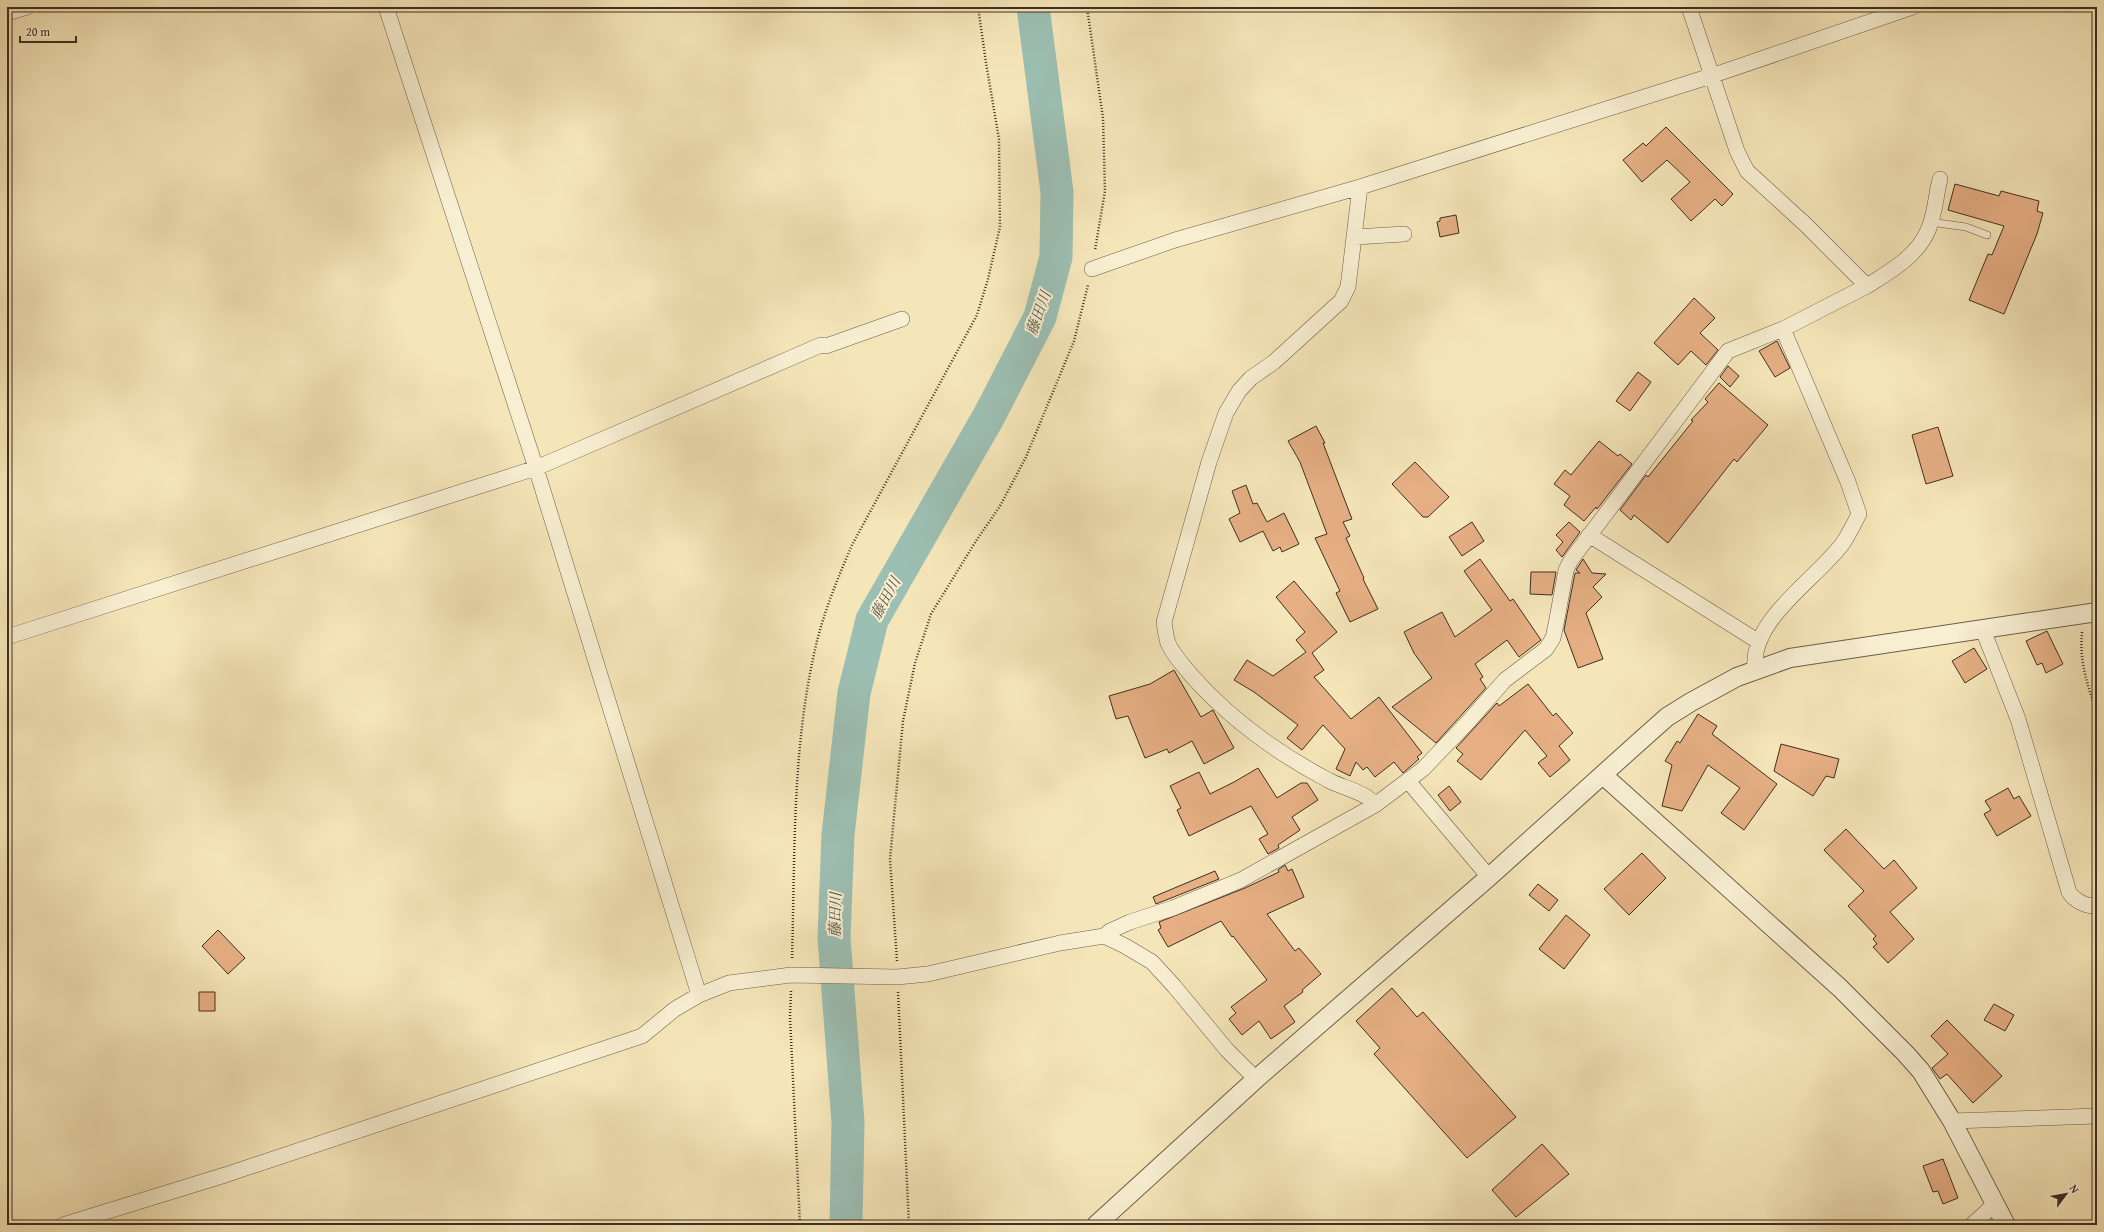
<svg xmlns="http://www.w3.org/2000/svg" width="2104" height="1232" font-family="'Gentium Book Plus','Noto Serif JP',serif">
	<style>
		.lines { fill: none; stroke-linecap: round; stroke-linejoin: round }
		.river { stroke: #9cbfb3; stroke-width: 33 }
		.building { fill: #e6af84; stroke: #402e21 }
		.service-casing { stroke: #6d5c47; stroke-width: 8 }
		.minor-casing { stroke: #6d5c47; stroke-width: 16 }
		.tertiary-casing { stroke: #6d5c47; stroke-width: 20 }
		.path { stroke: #402e21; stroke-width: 2.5; stroke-dasharray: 1 2; stroke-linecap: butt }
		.service { stroke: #f8efd2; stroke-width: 7 }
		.minor { stroke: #f8efd2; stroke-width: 15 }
		.tertiary { stroke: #f8efd2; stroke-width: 18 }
		.labels { text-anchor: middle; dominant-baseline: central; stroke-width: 4; stroke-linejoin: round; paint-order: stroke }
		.water-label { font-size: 15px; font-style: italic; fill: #575246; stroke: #f8efd2 }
	</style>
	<rect width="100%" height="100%" fill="#f5e6b9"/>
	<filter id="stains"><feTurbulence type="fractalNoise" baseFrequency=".005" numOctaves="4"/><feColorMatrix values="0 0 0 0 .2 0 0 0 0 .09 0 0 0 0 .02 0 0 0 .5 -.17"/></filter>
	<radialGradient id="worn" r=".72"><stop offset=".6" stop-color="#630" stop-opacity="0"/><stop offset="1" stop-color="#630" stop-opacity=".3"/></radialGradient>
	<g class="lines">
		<path class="river" d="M846,1225l2,-103 -14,-184 4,-103 16,-142 18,-73 117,-204 51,-99 16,-60 1,-65 -24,-185"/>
	</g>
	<path class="building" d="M1666,127l67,67 -11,12 -7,-7 -24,22 -20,-22 19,-17 -23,-22 -25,22 -19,-22 20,-17 3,3z
		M1955,184l44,12 2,-5 38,10 -2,10 6,2 -6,21 -33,80 -35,-14 19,-46 4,1 12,-29 -56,-16z
		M1456,215l3,18 -19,4 -3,-15 3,-1v-3z
		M1694,298l21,20 -15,15 18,17 -12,15 -15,-14 -13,14 -24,-22z
		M1777,341l13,27 -15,9 -16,-26z
		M1728,366l11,10 -9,11 -10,-10z
		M1638,372l13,10 -21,29 -14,-10z
		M1719,383l49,42 -31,37 -3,-3 -66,84 -34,-28 -3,5 -11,-10 26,-35 2,2 45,-56 -2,-1 17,-18 -3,-3z
		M1316,426l9,17h-2l29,76 -9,3 7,14 -4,2 18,40 -1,1 15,30 -28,13 -14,-29 4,-2 -25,-53 12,-4 -27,-72 -12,-21z
		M1938,427l15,49 -27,8 -14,-49z
		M1599,441l19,15 2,-2 12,10 -35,45 -1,-2 -12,14 -20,-16 6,-9 -16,-12 11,-14 6,5z
		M1415,462l34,35 -21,20h-5l-31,-33z
		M1246,485l7,19 4,-1 10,19 17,-9 15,31 -17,8 -2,-5 -7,4 -10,-20 -23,11 -11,-23 11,-6 -8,-22z
		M1472,522l12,19 -22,15 -13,-19z
		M1569,522l11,10 -18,25 -6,-7 7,-8 -7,-7z
		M1480,559l30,42 3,-2 28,41 -22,17 -12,-17 -32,24 8,13 -3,2 6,9 -50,55 -44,-36 40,-29 -18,-25 -10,-21 38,-20 13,25 37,-27 -28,-39z
		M1583,559l9,14 14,1 -13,13 9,10 -16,16 17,46 -25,9 -14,-38 11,-57h5l-4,-3z
		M1531,572h25l-4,23 -22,-1z
		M1294,581l43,51 -25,21 12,17 -10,7 37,42 28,-22 43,56 -5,4 2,2 -16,14 -9,-11 -19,15 -8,-10 -4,3 -7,-8 -6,14 -14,-7 9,-20 -22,-24 -21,25 -15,-12 11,-13 -44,-33 -20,-12 13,-20 26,16 33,-24 -10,-12 9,-8 -29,-35z
		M2047,631l16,33 -17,9 -4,-10 -5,2 -11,-24z
		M1974,648l13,21 -22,14 -13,-22z
		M1174,670l27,47 12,-7 21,38 -30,16 -12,-23 -23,12 -2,-4 -22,9 -17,-42 -12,3 -7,-23 41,-12z
		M1528,684l25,32 3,-3 17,20 -14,13 11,14 -20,17 -12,-14 9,-7 -22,-26 -44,50 -24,-19 6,-7 -7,-6 41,-45 2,3z
		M1698,714l19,12 -5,8 65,50 -33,46 -23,-17 19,-25 -32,-23 -26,46 -20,-5 10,-41 -7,-4 12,-20 3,2z
		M1781,744l58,15 -5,19 -8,-2 -13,20 -39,-25z
		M1258,768l19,30 24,-15h6l11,17 -26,17 8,13 -22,15 1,3 -11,6 -9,-15 9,-5 -17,-28 -62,30 -12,-26 4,-2 -11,-22 29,-14 11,22 24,-12z
		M1449,786l12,16 -11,9 -12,-16z
		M2008,788l6,11 5,-3 12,20 -34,20 -13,-22 7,-4 -6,-9z
		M1846,829l38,40 10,-9 23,28 -27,24 24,27 -26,24 -15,-16 4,-3 -4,-5 3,-3 -28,-30 16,-15 -40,-41z
		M1642,853l24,25 -37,37 -25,-26z
		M1285,865l3,6 4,-2 12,28 -37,17 28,37 4,-3 22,26 -19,16 1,2 -19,14 11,16 -24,17 -12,-18 -17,14 -13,-16 7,-6 -5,-6 36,-27 -34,-44 -1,1 -11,-16 -53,26 -10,-17 3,-2 -2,-6 86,-34 34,-16 -1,-2z
		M1215,871l4,8 -63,25 -3,-7z
		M1538,884l20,16 -9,11 -20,-16z
		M1566,915l24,20 -26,34 -25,-20z
		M218,930l27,28 -17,16 -26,-28z
		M1392,988l25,29 6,-5 93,105 -49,41 -93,-104 6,-6 -24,-27z
		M199,992h16v19h-16z
		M1994,1004l20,11 -9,16 -21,-11z
		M1947,1020l55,56 -29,27 -26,-29 -7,5 -8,-11 16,-14 -17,-18z
		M1542,1144l27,30 -53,43 -24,-27z
		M1943,1159l15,39 -15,6 -5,-13 -5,1 -10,-26z"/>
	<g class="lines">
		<defs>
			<path id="service" d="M1930,222l36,5 21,8"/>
			<path id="minor" d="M386,7l150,461 163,527
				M7,13l20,-6
				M1360,187l-12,100 -7,14 -67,61 -23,16 -12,13 -13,22 -17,49 -45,160c1,7 2,15 4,21 5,12 15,22 23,32 38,43 86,78 137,105 14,8 37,11 47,25
				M1355,237l49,-3
				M1092,269l83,-29 185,-53 351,-111 202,-69
				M1867,286c24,-15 51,-30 62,-58 6,-15 7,-33 11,-49
				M1589,535l170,107
				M1983,630l35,89 51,173c5,8 18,16 28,13
				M7,637l529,-169 285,-123 5,1 76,-27
				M1755,669c-5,-50 61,-89 88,-126 6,-9 11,-19 16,-29l-11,-32 -65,-153
				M1408,781l81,96
				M1104,936l21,10 27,16 22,24 53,64 29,29
				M1952,1121l145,-5
				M63,1225l162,-50 417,-139 33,-27 24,-14 30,-12 62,-8 106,2 31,-3 132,-31 44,-7 6,-5 20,-9 43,-14 68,-28 134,-75 48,-36 45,-47 37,-42 41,-31 7,-11 3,-14 10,-54 5,-10 157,-209 55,-22 84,-43 -61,-61 -59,-54 -10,-20 -48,-144
				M1972,1225l23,-21"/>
			<path id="tertiary" d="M1603,775l237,213 65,65 16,18 31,50 54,104
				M1096,1225l160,-146 233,-202 151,-136 27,-24 24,-15 46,-25 53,-19 307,-46"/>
		</defs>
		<use href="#service" class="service-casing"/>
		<use href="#minor" class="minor-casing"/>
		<use href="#tertiary" class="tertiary-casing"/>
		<path class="path" d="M1087,7l16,111 2,73 -10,59
			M2082,632c-3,31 6,53 15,82
			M792,958c3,-101 0,-205 22,-304 8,-38 23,-74 38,-109l125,-230 11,-36 12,-52 -1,-88 -13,-76 -8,-56
			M897,961l-7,-102 13,-138 12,-58 16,-49 45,-73 24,-35 26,-49 48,-116 14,-56
			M791,991l-1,26 10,208
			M898,992l11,233"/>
		<use href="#service" class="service"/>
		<use href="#minor" class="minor"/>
		<use href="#tertiary" class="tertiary"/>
	</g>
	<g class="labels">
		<g class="water-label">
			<text transform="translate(1038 313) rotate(-70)">藤田川</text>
			<text transform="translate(885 598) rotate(-61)">藤田川</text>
			<text transform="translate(835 915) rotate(-89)">藤田川</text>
		</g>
	</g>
	<rect width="2104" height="1232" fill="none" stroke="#f5e6b9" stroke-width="24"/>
	<rect x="8" y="8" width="2088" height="1216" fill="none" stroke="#402e21" stroke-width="2"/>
	<rect x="12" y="12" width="2080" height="1208" fill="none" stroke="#402e21"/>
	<g transform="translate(2066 1194) rotate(58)" stroke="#f8efd2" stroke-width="3" paint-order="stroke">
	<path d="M0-3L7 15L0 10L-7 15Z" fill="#402e21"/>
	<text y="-6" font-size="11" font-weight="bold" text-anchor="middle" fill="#402e21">N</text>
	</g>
	<path d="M20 36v6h56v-6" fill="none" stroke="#402e21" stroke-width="2"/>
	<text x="26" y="36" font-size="12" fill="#402e21" stroke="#f8efd2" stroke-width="3" paint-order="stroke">20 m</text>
	<rect width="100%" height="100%" filter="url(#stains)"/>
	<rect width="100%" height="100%" fill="url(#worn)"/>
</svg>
